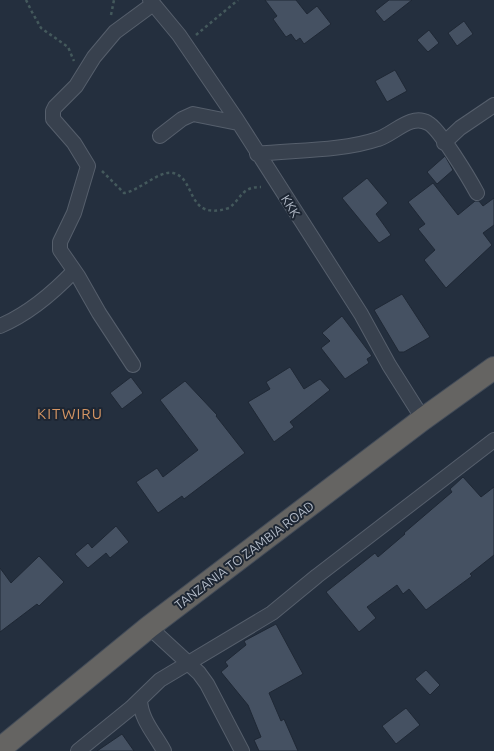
<svg xmlns="http://www.w3.org/2000/svg" width="494" height="751" font-family="Ubuntu,sans-serif">
	<style>
		.building { fill: #455162; stroke: #1f2835 }
		.lines { fill: none; stroke-linecap: round; stroke-linejoin: round }
		.minor-casing { stroke: #565f6c; stroke-width: 16 }
		.trunk-casing { stroke: #434c59; stroke-width: 24 }
		.path { stroke: #44595c; stroke-width: 2.5; stroke-dasharray: 3 3; stroke-linecap: butt }
		.minor { stroke: #38414e; stroke-width: 14 }
		.trunk { stroke: #656462; stroke-width: 22 }
		.labels { text-anchor: middle; dominant-baseline: central; stroke-width: 4; stroke-linejoin: round; paint-order: stroke }
		.street-label { font-size: 13px; fill: #b4bcc9; stroke: #1d2633 }
		.quarter-label { font-size: 15px; letter-spacing: 1px; fill: #d59563; stroke: #1d2633 }
	</style>
	<rect width="100%" height="100%" fill="#242f3e"/>
	<path class="building" d="M265,0h31l11,14 10,-8 14,18 -27,20 -4,-6 -4,3 -5,-7 -5,3 -13,-18 4,-3z
		M389,0h23l-28,22 -9,-11z
		M464,21l9,13 -16,12 -9,-13z
		M429,30l10,13 -11,9 -11,-12z
		M395,70l12,21 -20,11 -12,-21z
		M445,156l8,14 -16,14 -10,-12z
		M367,178l21,25 -12,11 15,21 -12,8 -37,-45z
		M433,183l25,32 17,-14h4l4,5 11,-8v27l-11,8 9,12 -46,43 -22,-28 11,-10 -17,-21 7,-5 -17,-22z
		M402,294l28,43 -26,15h-5l-25,-42z
		M342,316l30,40 -5,3 2,4 -24,16 -24,-31 9,-7 -8,-8z
		M290,367l14,22 16,-10 10,11 -40,32 4,5 -20,15 -26,-40 22,-13 -4,-7z
		M131,377l12,16 -21,16 -12,-16z
		M185,381l32,34 -1,1 29,37 -61,46 -2,-3 -24,17 -22,-31 21,-14 6,9 35,-27 -38,-50z
		M463,477l18,20 13,-10v68l-24,19 2,2 -46,34 -17,-21 -6,5 -6,-9 -30,22 9,11 -17,14 -33,-40 49,-39 3,4 27,-23 -1,-1 48,-41 -2,-3z
		M116,526l13,16 -19,16 -4,-5 -18,15 -13,-14 13,-11 4,5z
		M39,556l25,26 -25,24 -2,-2 -37,28v-64l11,15z
		M276,624l27,50 -34,19 12,28 3,-2 14,32h-39l-5,-11 7,-3 -13,-32 -27,-33 7,-6 -3,-4 21,-17 -2,-4z
		M426,670l14,15 -10,10 -15,-16z
		M406,708l14,17 -24,19 -14,-18z
		M122,734l12,17h-37z"/>
	<g class="lines">
		<defs>
			<path id="minor" d="M150,0l29,35 58,85 124,194 28,51 34,54
				M160,136l22,-17 11,-5 45,9
				M444,143l16,-15 34,-23
				M257,154c38,-4 86,-3 121,-15 16,-5 33,-26 50,-16 11,5 42,57 49,70
				M0,326c28,-12 53,-33 74,-55
				M133,365l-34,-52 -21,-37 -18,-26v-8l14,-29 14,-47 -14,-23 -21,-24v-8l2,-4 21,-21 18,-29 21,-25 38,-28
				M149,627l50,46 8,11 35,67
				M140,700c1,20 15,34 24,51
				M78,751l53,-43 29,-28 112,-67 45,-37 177,-136"/>
			<path id="trunk" d="M0,749l149,-122 274,-208 71,-51"/>
		</defs>
		<use href="#minor" class="minor-casing"/>
		<use href="#trunk" class="trunk-casing"/>
		<path class="path" d="M26,0l6,12 9,16 27,19 6,14
			M111,15l3,-15
			M196,35l42,-35
			M102,171l22,22c15,-2 35,-23 49,-20 24,5 12,49 56,35 13,-10 12,-21 32,-21"/>
		<use href="#minor" class="minor"/>
		<use href="#trunk" class="trunk"/>
	</g>
	<g class="labels">
		<g class="street-label">
			<text transform="translate(291 206) rotate(58)">KKK</text>
			<text transform="translate(244 555) rotate(-37)">TANZANIA TO ZAMBIA ROAD</text>
		</g>
		<g class="quarter-label">
			<text x="70" y="413">KITWIRU</text>
		</g>
	</g>
</svg>
